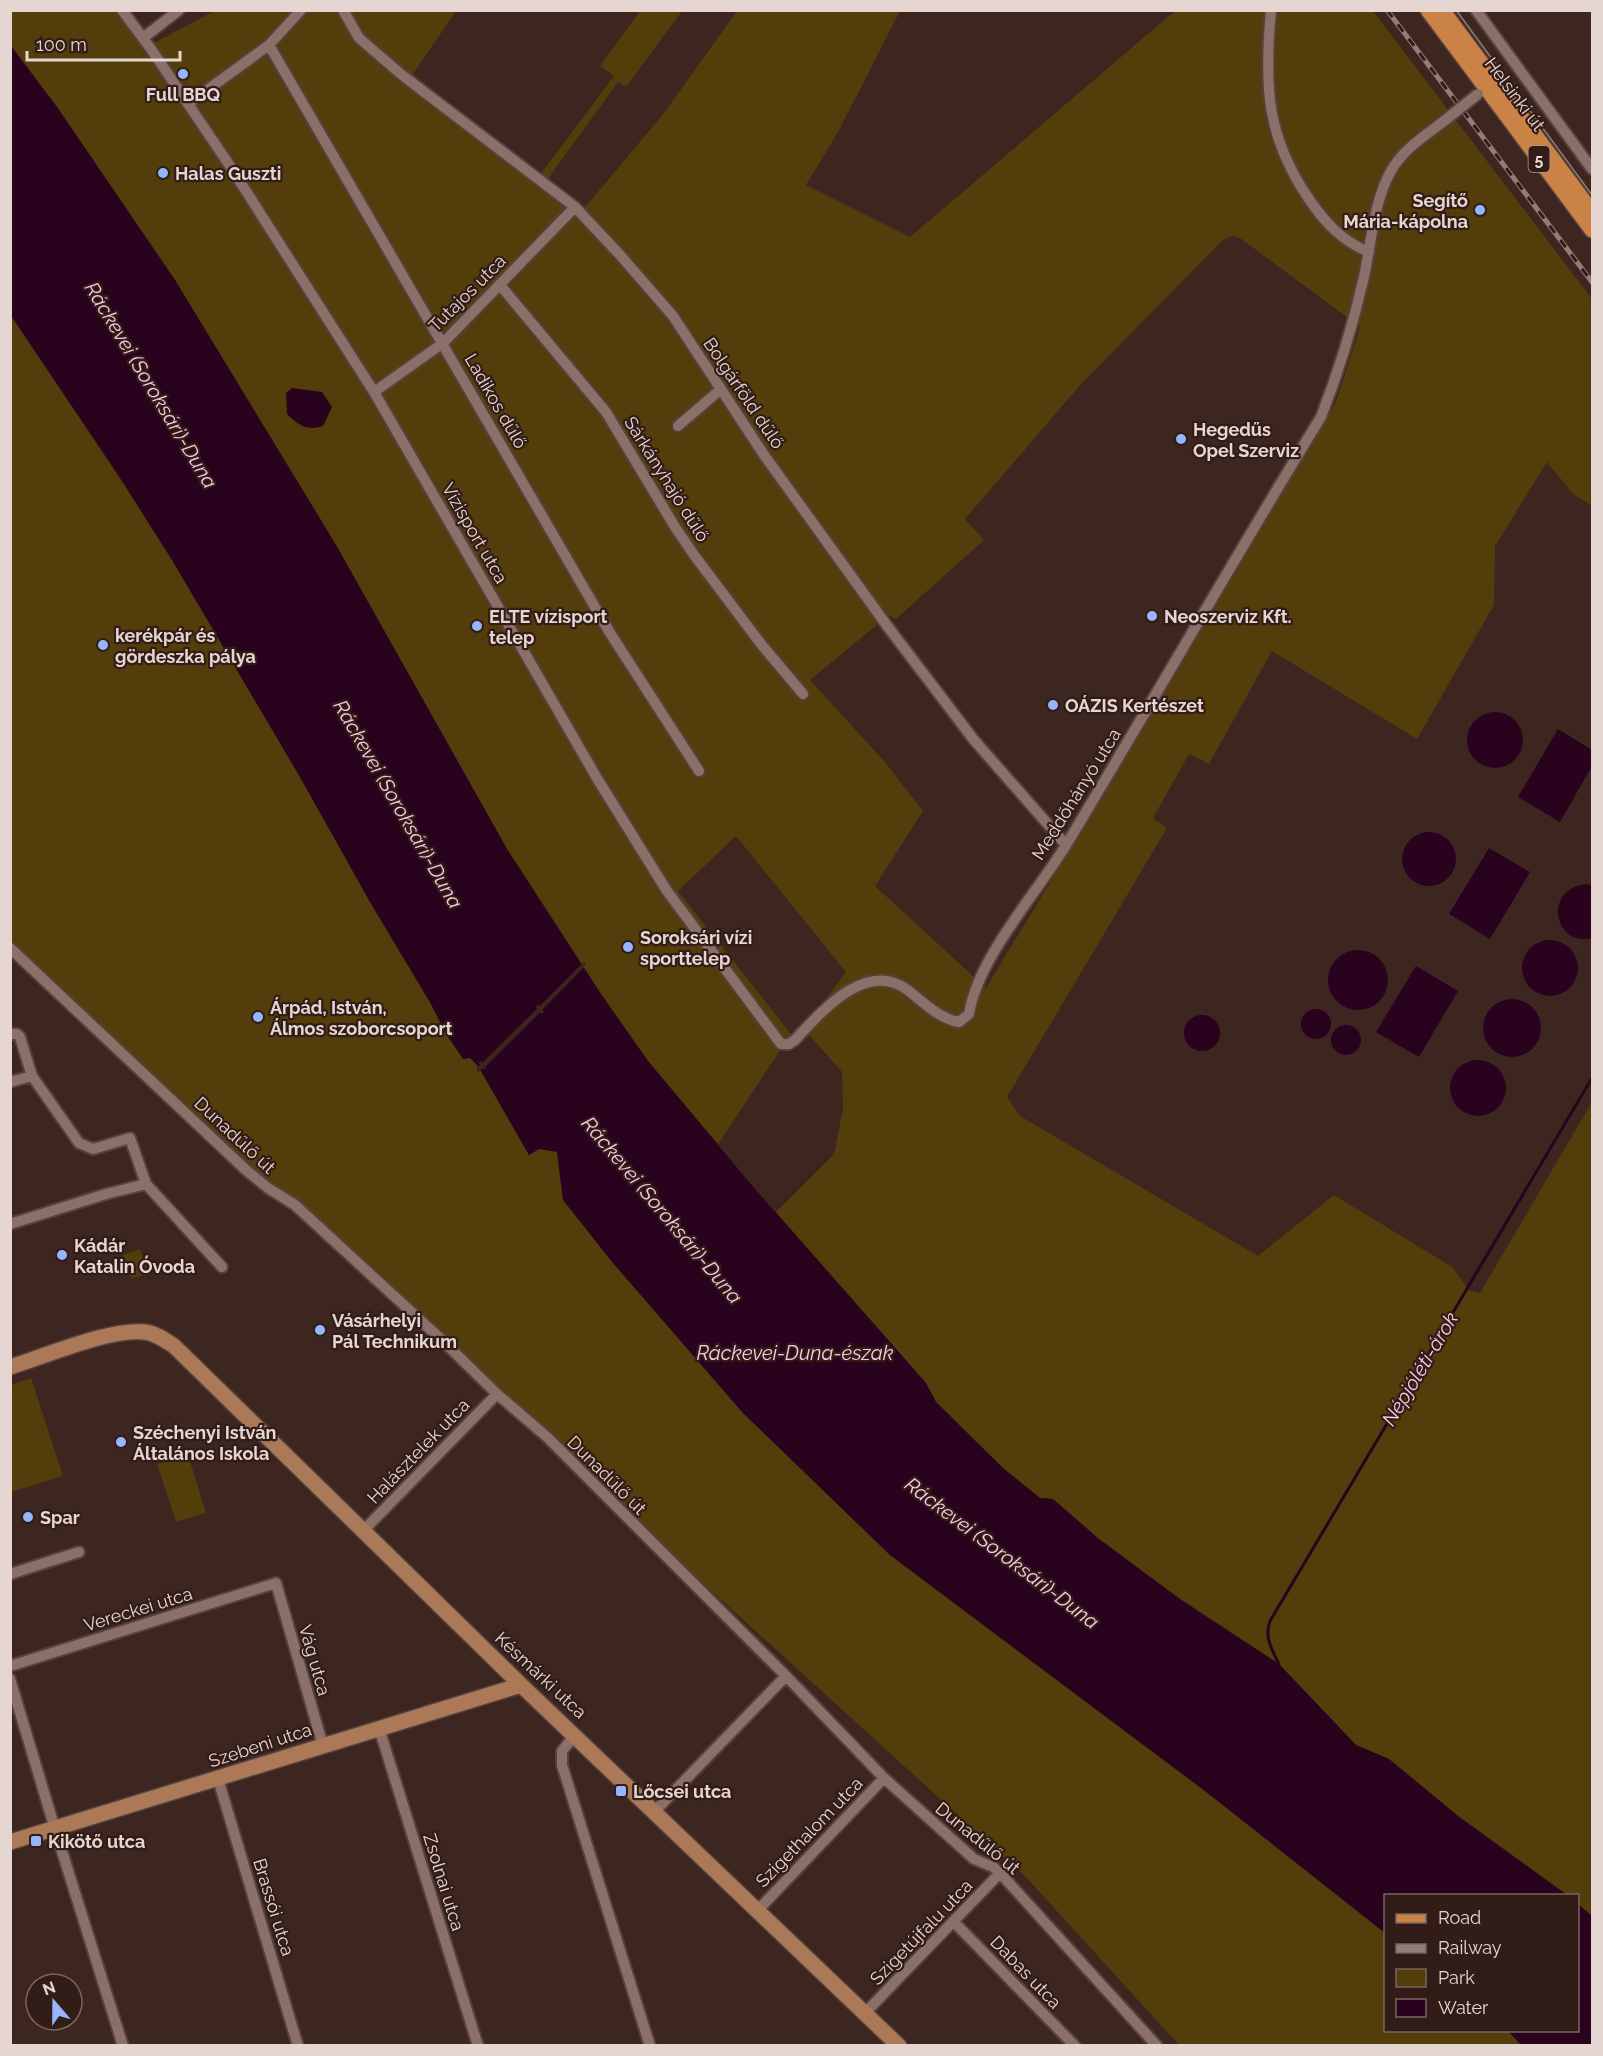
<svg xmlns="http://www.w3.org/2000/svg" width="1603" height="2056" font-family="Raleway,sans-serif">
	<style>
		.green { fill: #533e0b; fill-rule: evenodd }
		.water { fill: #29031e }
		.pier { fill: #3d2520 }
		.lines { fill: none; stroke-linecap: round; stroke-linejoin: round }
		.stream { stroke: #29031e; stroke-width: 3 }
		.street-casing { stroke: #56423d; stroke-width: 14 }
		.secondary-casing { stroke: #56423d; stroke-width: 18 }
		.primary-casing { stroke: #56423d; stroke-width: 18 }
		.street { stroke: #8b6f69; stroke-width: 10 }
		.secondary { stroke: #ab7957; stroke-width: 15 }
		.primary { stroke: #cb8246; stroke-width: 15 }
		.tram { stroke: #917d79; stroke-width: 1.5 }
		.rail-casing { stroke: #917d79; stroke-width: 5 }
		.rail { stroke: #321c17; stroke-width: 3; stroke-dasharray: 9; stroke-linecap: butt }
		.street-bridge-casing { stroke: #56423d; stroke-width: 14; stroke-linecap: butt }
		.street-bridge { stroke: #8b6f69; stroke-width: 10 }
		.poi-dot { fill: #95b6fd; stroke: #321c17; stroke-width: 2 }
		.labels { text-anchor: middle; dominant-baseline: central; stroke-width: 4.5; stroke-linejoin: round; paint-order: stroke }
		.shield { fill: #321c17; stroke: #b09e9a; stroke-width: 1.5 }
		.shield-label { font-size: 16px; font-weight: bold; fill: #e6d6d2 }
		.poi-label { font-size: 18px; font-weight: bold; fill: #e6d6d2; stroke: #321c17; text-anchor: start }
		.street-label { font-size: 18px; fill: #e6d6d2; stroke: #321c17 }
		.water-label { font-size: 20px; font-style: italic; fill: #f7cae5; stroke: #321c17 }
	</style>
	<rect width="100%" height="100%" fill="#3d2520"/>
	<path class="green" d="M830,10l70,1 -62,121 -32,53 104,52 265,-226h198l219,288v207l-19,-12 -26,-32 -52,84 -1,59 -77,134 -145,-88 -63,113 -20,-10 -36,64 14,10 -160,269 13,19 238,140 76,-61 118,72 18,24 10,2 112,-191v814l-14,-12v-8l-11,-1 -109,-79 -69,-57 -33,-14 -77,-81 -99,-65 -81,-60 -46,-40 -13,-1 -37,-30 -67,-66 -10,-19 -150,-171 58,-58 9,-45 -1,-37 -38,-43 42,-57 -110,-136 -58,55 113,143 -73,110 -70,-83 -47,-67 -94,-145 -171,-304 -161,-265 -118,-173 -46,-62v-34h104l28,38 71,-38h242l-43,63 127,101 74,-99 -14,-10 40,-55h42l-56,76 -8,-5 -71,98 35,31 82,-98 73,-102zM1232,236l8,2 120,89 -24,75 -174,295 -176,291 -111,-102 48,-75 -38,-49 -75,-82 79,-65 7,4 88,-79 -19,-21 117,-136 141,-143z
		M10,315l112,166 50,79 128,217 70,125 61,102 15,30 32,32 51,89 10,-6 18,2 6,49 50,63 130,150 147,142 315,236 180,142 1,97 122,1 13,14h-342l-154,-169 -1014,-922z
		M140,1249l8,24 -17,6 -8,-24z
		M31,1378l32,98 -52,16v-107z
		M188,1455l18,58 -30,9 -19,-58z"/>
	<path class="water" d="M10,45l47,62 118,173 161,265 171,304 94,145 47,67 106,127 172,195 10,19 67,66 37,30 13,1 46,40 81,60 99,65 77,81 33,14 69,57 109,79 -181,1 -1,37 -180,-142 -315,-236 -147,-142 -130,-150 -50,-63 -6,-48 -18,-3 -10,6 -51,-89 -8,-8 -7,1 -17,-25 -15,-30 -61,-102 -70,-125 -128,-217 -50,-79 -111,-166z
		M292,388l30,4 10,15 -9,19c-16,5 -24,0 -36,-12l-1,-21z
		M1467 740a28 28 0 1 1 56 0a28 28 0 1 1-56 0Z
		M1558,729l34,21v16l-32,56 -42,-25z
		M1402 859a27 27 0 1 1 54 0a27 27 0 1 1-54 0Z
		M1489,848l41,24 -40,67 -41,-25z
		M1587,884l5,2v52c-38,10 -50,-50 -5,-54z
		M1522 968a28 28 0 1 1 56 0a28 28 0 1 1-56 0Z
		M1328 980a30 30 0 1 1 60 0a30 30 0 1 1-60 0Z
		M1416,966l42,25 -39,66 -43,-25z
		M1483 1028a29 29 0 1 1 58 0a29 29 0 1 1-58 0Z
		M1301 1024a15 15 0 1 1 30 0a15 15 0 1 1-30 0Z
		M1184 1033a18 18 0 1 1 36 0a18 18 0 1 1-36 0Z
		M1331 1040a15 15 0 1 1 30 0a15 15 0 1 1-30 0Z
		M1450 1088a28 28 0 1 1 56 0a28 28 0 1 1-56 0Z
		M1578,1904l14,12v129h-71l-13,-14 70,-1z"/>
	<path class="pier" d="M584,962l2,3 -44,45 2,2 -2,2 -2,-2 -54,54 -1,3 -2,-1 -5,5 -2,-5 4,-3 -1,-2 1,-2 2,2 55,-54 -1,-2 2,-2 2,1z"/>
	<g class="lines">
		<path class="stream" d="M1279,1664c-7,-14 -15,-27 -9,-43l322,-543"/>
		<defs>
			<path id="street" d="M122,10l29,39 79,117 144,226 224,388 69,111 114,153h8l6,-4c27,-29 72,-82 114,-49 15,12 31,28 50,31l10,-8c9,-57 69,-122 99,-172 85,-141 167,-285 253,-425 18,-46 32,-92 43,-140 7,-33 10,-77 27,-106 12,-22 34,-35 53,-50
				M343,10l16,28 43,37 173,132 45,48 53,61 91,139 124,172 86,113 92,105
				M1271,10c-7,76 -5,128 40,192 16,23 33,40 58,50
				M1476,10l116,159
				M143,38l36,-28
				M269,45l341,588 89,138
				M188,104l81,-59 32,-35
				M500,285l106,127 69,115 19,28 67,89 42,50
				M374,392l69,-49 132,-136
				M678,426l43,-37
				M10,948l236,222 22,18 27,17 148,136 54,53 50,43 239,239 98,102 90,81 19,8 7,6 157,173
				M10,1034h7l3,3 12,39 47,67 14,6 37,-11 16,46 76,83
				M10,1082l22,-6
				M10,1224l96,-30 40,-10
				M363,1531l134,-137
				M10,1574l69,-22
				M10,1666l266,-83 47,163
				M10,1679l45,150 68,217
				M379,1728l99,318
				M575,1735l-13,16v14l88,281
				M218,1779l80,267
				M655,1811l131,-135
				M758,1910l126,-132
				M954,1922l121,124
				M865,2013l135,-140"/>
			<path id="secondary" d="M10,1367c36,-11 100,-39 135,-35 10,1 20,8 29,14l347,339 378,361
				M10,1842l511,-157"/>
			<path id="primary" d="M1428,10l164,220
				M1442,10l150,202"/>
		</defs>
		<use href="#street" class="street-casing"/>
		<use href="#secondary" class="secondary-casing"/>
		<use href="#primary" class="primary-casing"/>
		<use href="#street" class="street"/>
		<use href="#secondary" class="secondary"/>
		<use href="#primary" class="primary"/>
		<path class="tram" d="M1456,10l136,185"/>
		<defs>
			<path id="rail" d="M1387,10l205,272"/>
		</defs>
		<use href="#rail" class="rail-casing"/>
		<use href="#rail" class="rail"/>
		<defs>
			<path id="street-bridge" d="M1444,121l34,-27"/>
		</defs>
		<use href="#street-bridge" class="street-bridge-casing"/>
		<use href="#street-bridge" class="street-bridge"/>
	</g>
	<g class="poi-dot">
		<circle cx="183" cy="74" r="6"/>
		<circle cx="163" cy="173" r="6"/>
		<circle cx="1480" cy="210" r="6"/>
		<circle cx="1181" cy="439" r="6"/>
		<circle cx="1152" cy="616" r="6"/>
		<circle cx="477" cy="626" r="6"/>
		<circle cx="103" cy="645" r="6"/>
		<circle cx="1053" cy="705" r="6"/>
		<circle cx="628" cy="947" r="6"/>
		<circle cx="258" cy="1017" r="6"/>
		<circle cx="62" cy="1255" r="6"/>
		<circle cx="320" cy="1330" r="6"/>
		<circle cx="121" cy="1442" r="6"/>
		<circle cx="28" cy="1517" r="6"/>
		<rect x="615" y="1785" width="12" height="12" rx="3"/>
		<rect x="30" y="1835" width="12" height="12" rx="3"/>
	</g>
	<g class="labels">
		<rect class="shield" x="1528.5" y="146" width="21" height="26" rx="4.5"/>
		<g class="shield-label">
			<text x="1539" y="159">5</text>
		</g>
		<g class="poi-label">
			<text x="183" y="94" text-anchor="middle">Full BBQ</text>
			<text x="175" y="173">Halas Guszti</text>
			<text x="1468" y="200" text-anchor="end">Segítő<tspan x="1468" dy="21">Mária-kápolna</tspan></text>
			<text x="1193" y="429">Hegedűs<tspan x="1193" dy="21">Opel Szerviz</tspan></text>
			<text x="489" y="616">ELTE vízisport<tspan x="489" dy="21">telep</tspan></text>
			<text x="1164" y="616">Neoszerviz Kft.</text>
			<text x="115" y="635">kerékpár és<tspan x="115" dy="21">gördeszka pálya</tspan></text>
			<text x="1065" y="705">OÁZIS Kertészet</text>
			<text x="640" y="937">Soroksári vízi<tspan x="640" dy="21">sporttelep</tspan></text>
			<text x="270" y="1007">Árpád, István,<tspan x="270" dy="21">Álmos szoborcsoport</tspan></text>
			<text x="74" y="1245">Kádár<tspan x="74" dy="21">Katalin Óvoda</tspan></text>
			<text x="332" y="1320">Vásárhelyi<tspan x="332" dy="21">Pál Technikum</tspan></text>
			<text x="133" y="1432">Széchenyi István<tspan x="133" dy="21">Általános Iskola</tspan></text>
			<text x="40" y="1517">Spar</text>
			<text x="633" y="1791">Lőcsei utca</text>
			<text x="48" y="1841">Kikötő utca</text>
		</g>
		<g class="street-label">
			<text transform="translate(1515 94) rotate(53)">Helsinki út</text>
			<text transform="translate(467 293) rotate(-45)">Tutajos utca</text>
			<text transform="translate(744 393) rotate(56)">Bolgárföld dűlő</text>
			<text transform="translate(496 401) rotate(60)">Ladikos dűlő</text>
			<text transform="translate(667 479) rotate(58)">Sárkányhajó dűlő</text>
			<text transform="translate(475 533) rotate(60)">Vízisport utca</text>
			<text transform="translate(1076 794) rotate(-58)">Meddőhányó utca</text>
			<text transform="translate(235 1135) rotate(43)">Dunadűlő út</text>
			<text transform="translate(418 1451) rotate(-46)">Halásztelek utca</text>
			<text transform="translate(607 1475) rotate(45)">Dunadűlő út</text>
			<text transform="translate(138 1609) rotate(-17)">Vereckei utca</text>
			<text transform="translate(315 1660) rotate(74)">Vág utca</text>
			<text transform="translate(541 1675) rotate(43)">Késmárki utca</text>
			<text transform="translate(260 1745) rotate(-18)">Szebeni utca</text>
			<text transform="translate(809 1832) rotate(-46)">Szigethalom utca</text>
			<text transform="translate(978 1838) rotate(39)">Dunadűlő út</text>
			<text transform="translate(444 1882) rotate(73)">Zsolnai utca</text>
			<text transform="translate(274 1907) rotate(73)">Brassói utca</text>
			<text transform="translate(921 1932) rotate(-46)">Szigetújfalu utca</text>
			<text transform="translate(1026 1972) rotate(46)">Dabas utca</text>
		</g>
		<g class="water-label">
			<text transform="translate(151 385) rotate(59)">Ráckevei (Soroksári)-Duna</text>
			<text transform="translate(398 804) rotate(60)">Ráckevei (Soroksári)-Duna</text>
			<text transform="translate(662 1210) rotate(50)">Ráckevei (Soroksári)-Duna</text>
			<text x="795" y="1353">Ráckevei-Duna-észak</text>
			<text transform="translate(1420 1369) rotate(-59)">Népjóléti-árok</text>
			<text transform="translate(1002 1553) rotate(37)">Ráckevei (Soroksári)-Duna</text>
		</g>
	</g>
	<rect width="1603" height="2056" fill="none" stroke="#e6d6d2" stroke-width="24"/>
	<rect x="1384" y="1894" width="195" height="138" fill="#321c17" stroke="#7a6662" stroke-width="1.5"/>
	<rect x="1396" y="1914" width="30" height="9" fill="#cb8246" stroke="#7a6662" stroke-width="1.5"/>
	<text x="1438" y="1924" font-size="18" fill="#e6d6d2">Road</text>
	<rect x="1396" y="1944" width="30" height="9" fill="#917d79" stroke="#7a6662" stroke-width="1.5"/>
	<text x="1438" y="1954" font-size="18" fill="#e6d6d2">Railway</text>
	<rect x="1396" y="1969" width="30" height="18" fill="#533e0b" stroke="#7a6662" stroke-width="1.5"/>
	<text x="1438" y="1984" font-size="18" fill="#e6d6d2">Park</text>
	<rect x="1396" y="1999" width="30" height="18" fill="#29031e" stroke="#7a6662" stroke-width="1.5"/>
	<text x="1438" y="2014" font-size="18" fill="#e6d6d2">Water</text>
	<g transform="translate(54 2002) rotate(340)"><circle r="28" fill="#321c17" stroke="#7a6662" stroke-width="1.5"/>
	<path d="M0-4.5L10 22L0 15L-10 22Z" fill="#95b6fd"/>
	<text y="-9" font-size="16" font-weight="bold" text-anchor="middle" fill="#e6d6d2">N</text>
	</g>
	<path d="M27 51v9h153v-9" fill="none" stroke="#e6d6d2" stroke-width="3"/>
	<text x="36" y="51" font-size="18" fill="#e6d6d2" stroke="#321c17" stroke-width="4.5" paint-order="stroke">100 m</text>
</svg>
